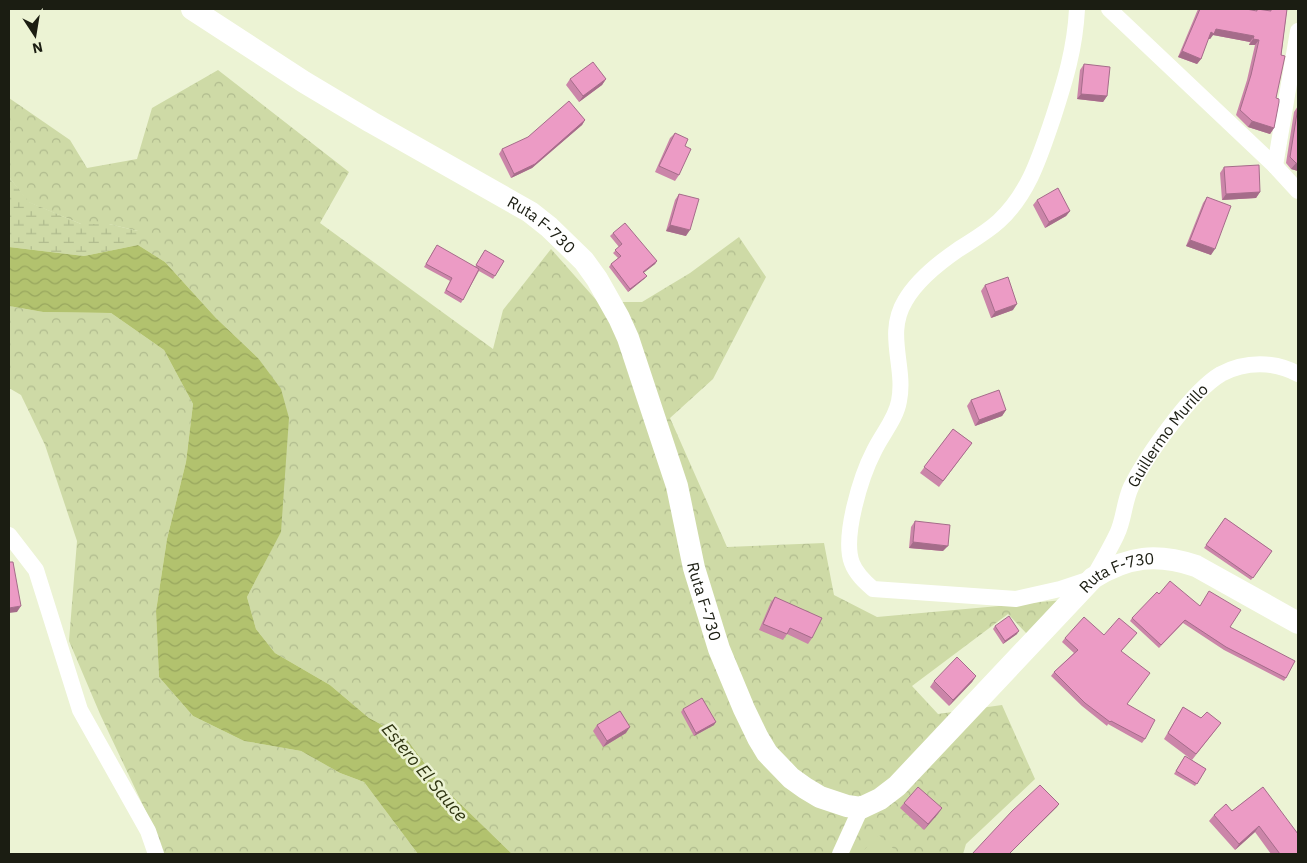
<svg xmlns="http://www.w3.org/2000/svg" width="1307" height="863" font-family="'IBM Plex Sans',sans-serif">
	<style>
		.forest { fill: url(#forest-crowns) }
		.wetland { fill: url(#wetland-marsh) }
		.pitch { fill: #cedaa6 }
		.water { fill: url(#water-waves) }
		.lines { fill: none; stroke-linecap: round; stroke-linejoin: round }
		.street { stroke: #fff; stroke-width: 16 }
		.secondary { stroke: #fff; stroke-width: 22 }
		.wall { fill: #cb85a9 }
		.shaded-wall { fill: #a56c8a }
		.building { fill: #ec9bc5; stroke: #a56c8a }
		.labels { text-anchor: middle; dominant-baseline: central; stroke-width: 5; stroke-linejoin: round; paint-order: stroke }
		.street-label { font-size: 16px; fill: #1b1d12; stroke: #ecf3d4 }
		.water-label { font-size: 18px; font-style: italic; fill: #2e3410; stroke: #ecf3d4 }
	</style>
	<defs>
		<pattern id="forest-crowns" width="20" height="18" patternUnits="userSpaceOnUse" patternTransform="scale(1.25)"><rect width="20" height="18" fill="#cedaa6"/><path d="M2 6a3 3 0 1 1 6 0M12 15a3 3 0 1 1 6 0" fill="none" stroke="#b0bb8e"/></pattern>
		<pattern id="wetland-marsh" width="20" height="14" patternUnits="userSpaceOnUse" patternTransform="scale(1.25)"><rect width="20" height="14" fill="#cedaa6"/><path d="M1 5h8M5 5V1M11 12h8M15 12V8" fill="none" stroke="#b0bb8e"/></pattern>
		<pattern id="water-waves" width="16" height="10" patternUnits="userSpaceOnUse" patternTransform="scale(1.25)"><rect width="16" height="10" fill="#b2c26e"/><path d="M0 5q4-4 8 0t8 0" fill="none" stroke="#98a65e"/></pattern>
	</defs>
	<rect width="100%" height="100%" fill="#ecf3d4"/>
	<path class="forest" d="M218,70l131,102 -29,51 173,126 10,-39 48,-61 47,53h44l48,-29 49,-36 27,40 -53,102 -43,39 57,129 97,-4 10,52 43,22 187,-17 -36,35 -20,-21 -96,72 26,28 64,-9 33,74 -69,65 -3,10h-451l-72,-70 -35,-47 -36,-19 -39,-33 -55,-32 -19,-24 -9,-32 34,-66 -23,-173 -42,-40 -51,-56 -27,-17v-14l-29,-7h-28l-53,-22 -19,-25v-79l61,42 17,28 50,-9 15,-51z
		M9,306l34,6 68,1 53,37 29,54 -7,58 -19,77 -11,72 3,66 34,39 51,25 57,10 39,22 24,9 54,72h-255l-14,-36 -49,-104 -31,-73 8,-100 -32,-96 -24,-50 -12,-7z"/>
	<path class="wetland" d="M9,177l20,25 52,22h28l29,7v14l-54,11 -75,-9z"/>
	<path class="pitch" d="M879,835l20,19h-39z"/>
	<path class="water" d="M138,245l27,17 51,56 42,40 23,31 8,29 -8,114 -34,65 9,32 19,24 55,32 39,33 36,19 35,47 72,70h-94l-54,-72 -24,-9 -39,-22 -57,-10 -51,-25 -34,-39 -3,-66 11,-72 19,-77 7,-58 -29,-54 -53,-37 -68,-1 -34,-6v-59l75,9z"/>
	<g class="lines">
		<g class="street">
			<path id="s1" d="M1077,9c-2,40 -12,72 -24,109 -13,38 -24,75 -54,103 -12,11 -26,19 -40,28 -19,13 -42,31 -54,52 -20,33 1,66 -6,100 -3,18 -17,33 -25,50 -13,25 -32,86 -22,112 4,11 13,19 21,26l143,10 44,-10 33,-11c8,-14 17,-29 24,-44 7,-14 7,-32 14,-47 15,-31 61,-96 90,-113 24,-13 54,-13 77,0"/>
			<path d="M1109,9l166,157 23,25"/>
			<path d="M1275,166l23,-135"/>
			<path d="M9,535l27,35 44,140 68,121 8,23"/>
			<path d="M840,854l21,-46"/>
		</g>
		<path class="secondary" id="s2" d="M192,9l112,73 67,40 159,90 19,15 35,34 13,18 22,39 9,20 49,148 17,82 25,81 25,60 14,29 9,15 24,25 14,10 15,9 27,9 14,2 19,-9 17,-13 196,-208c35,-22 64,-25 103,-12l102,57"/>
	</g>
	<path class="wall" d="M1198,9h48l10,2 1,-2 11,1v-1h19l-11,89 -2,30 -4,6 -22,-7 -12,-12 11,-35 8,-35h-6l1,-3 -37,-7 -3,4h-2l-7,20 -4,5 -19,-7z
		M1084,64l23,32 -4,6 -26,-3 3,-29z
		M570,79h36l-4,6 -23,17 -13,-17z
		M1298,106v65l-7,-2 -5,-6 8,-51z
		M585,120l-3,5 -50,43 -21,10 -12,-24 3,-5z
		M675,133l10,13 -6,29 -4,6 -20,-9 15,-34z
		M1224,167l36,25 -4,6 -34,2 -2,-27z
		M679,194l7,42 -20,-5 9,-31z
		M1207,197l4,58 -25,-9 17,-43z
		M1037,200l33,11 -4,5 -21,12 -12,-23z
		M613,233l44,28 -2,3 -12,9 4,3 -3,3 -16,13 -19,-25 2,-3 7,-6 -5,-5 6,-6 -9,-11z
		M435,248l40,19 8,-14 21,8 -11,18 -14,-8 -18,32 -17,-10 6,-12 -26,-14z
		M985,285l28,25 -22,8 -10,-27z
		M971,400l35,10 -4,6 -27,10 -8,-20z
		M953,429l19,14 -33,44 -19,-14z
		M1225,518l47,33 -21,29 -47,-32z
		M915,521l28,30 -34,-3 2,-21z
		M1159,594l41,12 30,21 56,51 -2,3 -60,-31 -41,-27 -24,25 -29,-27 2,-3z
		M775,597l37,41 -4,6 -21,-10 -4,6 -24,-10 12,-28z
		M995,626l22,8 -14,10 -10,-15z
		M1104,635l30,1 -13,15 6,53 18,35 -3,4 -34,-19 -1,2 -25,-20 -31,-30 3,-4 20,-19 -12,-11 3,-4z
		M976,676l-4,6 -23,24 -19,-19 4,-6z
		M1183,707l18,11 20,5 -29,37 -28,-21z
		M683,709l31,16 -20,11 -13,-24z
		M597,725l29,8 -23,14 -10,-16z
		M1185,756l21,13 -11,17 -21,-12z
		M1263,787l35,67h-27l-16,-22 -20,18 -26,-29 5,-6 18,-4z
		M904,803l38,5 -18,22 -24,-22z"/>
	<path class="shaded-wall" d="M1216,29l38,7 -4,6 -37,-7 -3,4 -3,-1 4,-6z
		M1253,39l6,1 -4,5h-6z
		M1182,51l19,8 -4,5 -19,-7z
		M606,79l-4,6 -23,17 4,-6z
		M1081,94l26,2 -4,6 -26,-3z
		M585,120l-3,5 -50,43 -21,10 3,-4z
		M1252,121l22,7 -4,6 -22,-7z
		M1296,163l2,1v7l-7,-2z
		M1260,192l-4,6 -34,2 4,-6z
		M1070,211l-4,5 -21,12 4,-6z
		M670,225l20,5 -4,6 -20,-5z
		M1190,240l25,9 -4,6 -25,-9z
		M657,261l-2,3 -14,11 2,-3z
		M647,276l-3,3 -16,13 2,-3z
		M1017,304l-4,6 -22,8 4,-6z
		M1006,410l-4,6 -27,10 4,-6z
		M913,542l35,4 -5,5 -34,-3z
		M21,606l-4,6 -8,1v-5z
		M1019,631l-2,3 -14,10 2,-3z
		M976,676l-4,6 -23,24 4,-6z
		M716,722l-2,3 -20,11 2,-3z
		M630,727l-4,6 -23,14 4,-6z
		M1059,804l-2,3 -48,47z
		M942,808l-4,6 -14,16 4,-6z
		M1259,826l-4,6 -20,18 4,-6z"/>
	<path class="building" d="M1200,9h46l11,2v-2l14,2v-2h16l-6,46 4,1 -9,42 3,1v3l-5,26 -22,-7 -12,-11 11,-35 8,-35 -6,-1 1,-3 -38,-7 -2,5 -3,-2 -10,27 -19,-8z
		M593,62l13,17 -23,17 -13,-17z
		M1084,64l26,3 -3,29 -26,-2z
		M569,101l16,19 -50,44 -21,10 -12,-25 26,-12z
		M1298,107v57l-2,-1 -6,-6z
		M675,133l13,6 -3,7 6,3 -12,26 -20,-9z
		M1259,165l1,27 -34,2 -2,-27z
		M1058,188l12,23 -21,11 -12,-22z
		M679,194l20,5 -9,31 -20,-5z
		M1207,197l24,9 -16,43 -25,-9z
		M625,223l32,38 -14,11 4,4 -17,13 -19,-25 10,-8 -6,-6 7,-6 -9,-11z
		M437,245l42,24 -16,31 -17,-10 6,-12 -26,-14z
		M485,250l19,11 -9,15 -19,-11z
		M1008,277l9,27 -22,8 -10,-27z
		M999,390l7,20 -27,10 -8,-20z
		M953,429l19,14 -29,38 -19,-14z
		M1225,518l47,33 -19,27 -47,-33z
		M915,521l35,4 -2,21 -35,-4z
		M9,562h4l8,44 -12,2z
		M1170,581l30,25 9,-15 32,19 -11,17 65,34 -9,17 -60,-31 -41,-27 -24,25 -29,-27 25,-26 2,2z
		M775,597l47,21 -10,20 -22,-10 -3,6 -24,-10z
		M1009,616l10,15 -14,10 -10,-15z
		M1084,617l20,18 15,-17 18,15 -16,18 29,22 -23,31 28,16 -10,19 -34,-18 -1,1 -25,-19 -31,-31 24,-22 -13,-12z
		M957,657l19,19 -23,24 -19,-19z
		M702,698l14,24 -20,11 -13,-24z
		M1183,707l18,11 6,-6 14,11 -25,31 -28,-21z
		M620,711l10,16 -23,14 -10,-16z
		M1185,756l21,13 -9,15 -21,-13z
		M1040,785l19,19 -50,50h-37l40,-43z
		M918,787l24,21 -14,16 -24,-21z
		M1263,787l35,47v20h-18l-21,-28 -20,18 -25,-29 12,-11 6,7z"/>
	<g class="labels">
		<g class="street-label">
			<text stroke="none"><textPath href="#s2" startOffset="411">Ruta F-730</textPath></text>
			<text stroke="none"><textPath href="#s1" startOffset="1048">Guillermo Murillo</textPath></text>
			<text stroke="none"><textPath href="#s2" startOffset="1460">Ruta F-730</textPath></text>
			<text stroke="none"><textPath href="#s2" startOffset="831">Ruta F-730</textPath></text>
		</g>
		<g class="water-label">
			<text transform="translate(425 772) rotate(50)">Estero El Sauce</text>
		</g>
	</g>
	<rect width="1307" height="863" fill="none" stroke="#1b1d12" stroke-width="20"/>
	<g transform="translate(35 35) rotate(168)" stroke="#ecf3d4" stroke-width="4" paint-order="stroke">
	<path d="M0-4L9 19L0 12L-9 19Z" fill="#1b1d12"/>
	<text y="-8" font-size="14" font-weight="bold" text-anchor="middle" fill="#1b1d12">N</text>
	</g>
</svg>
